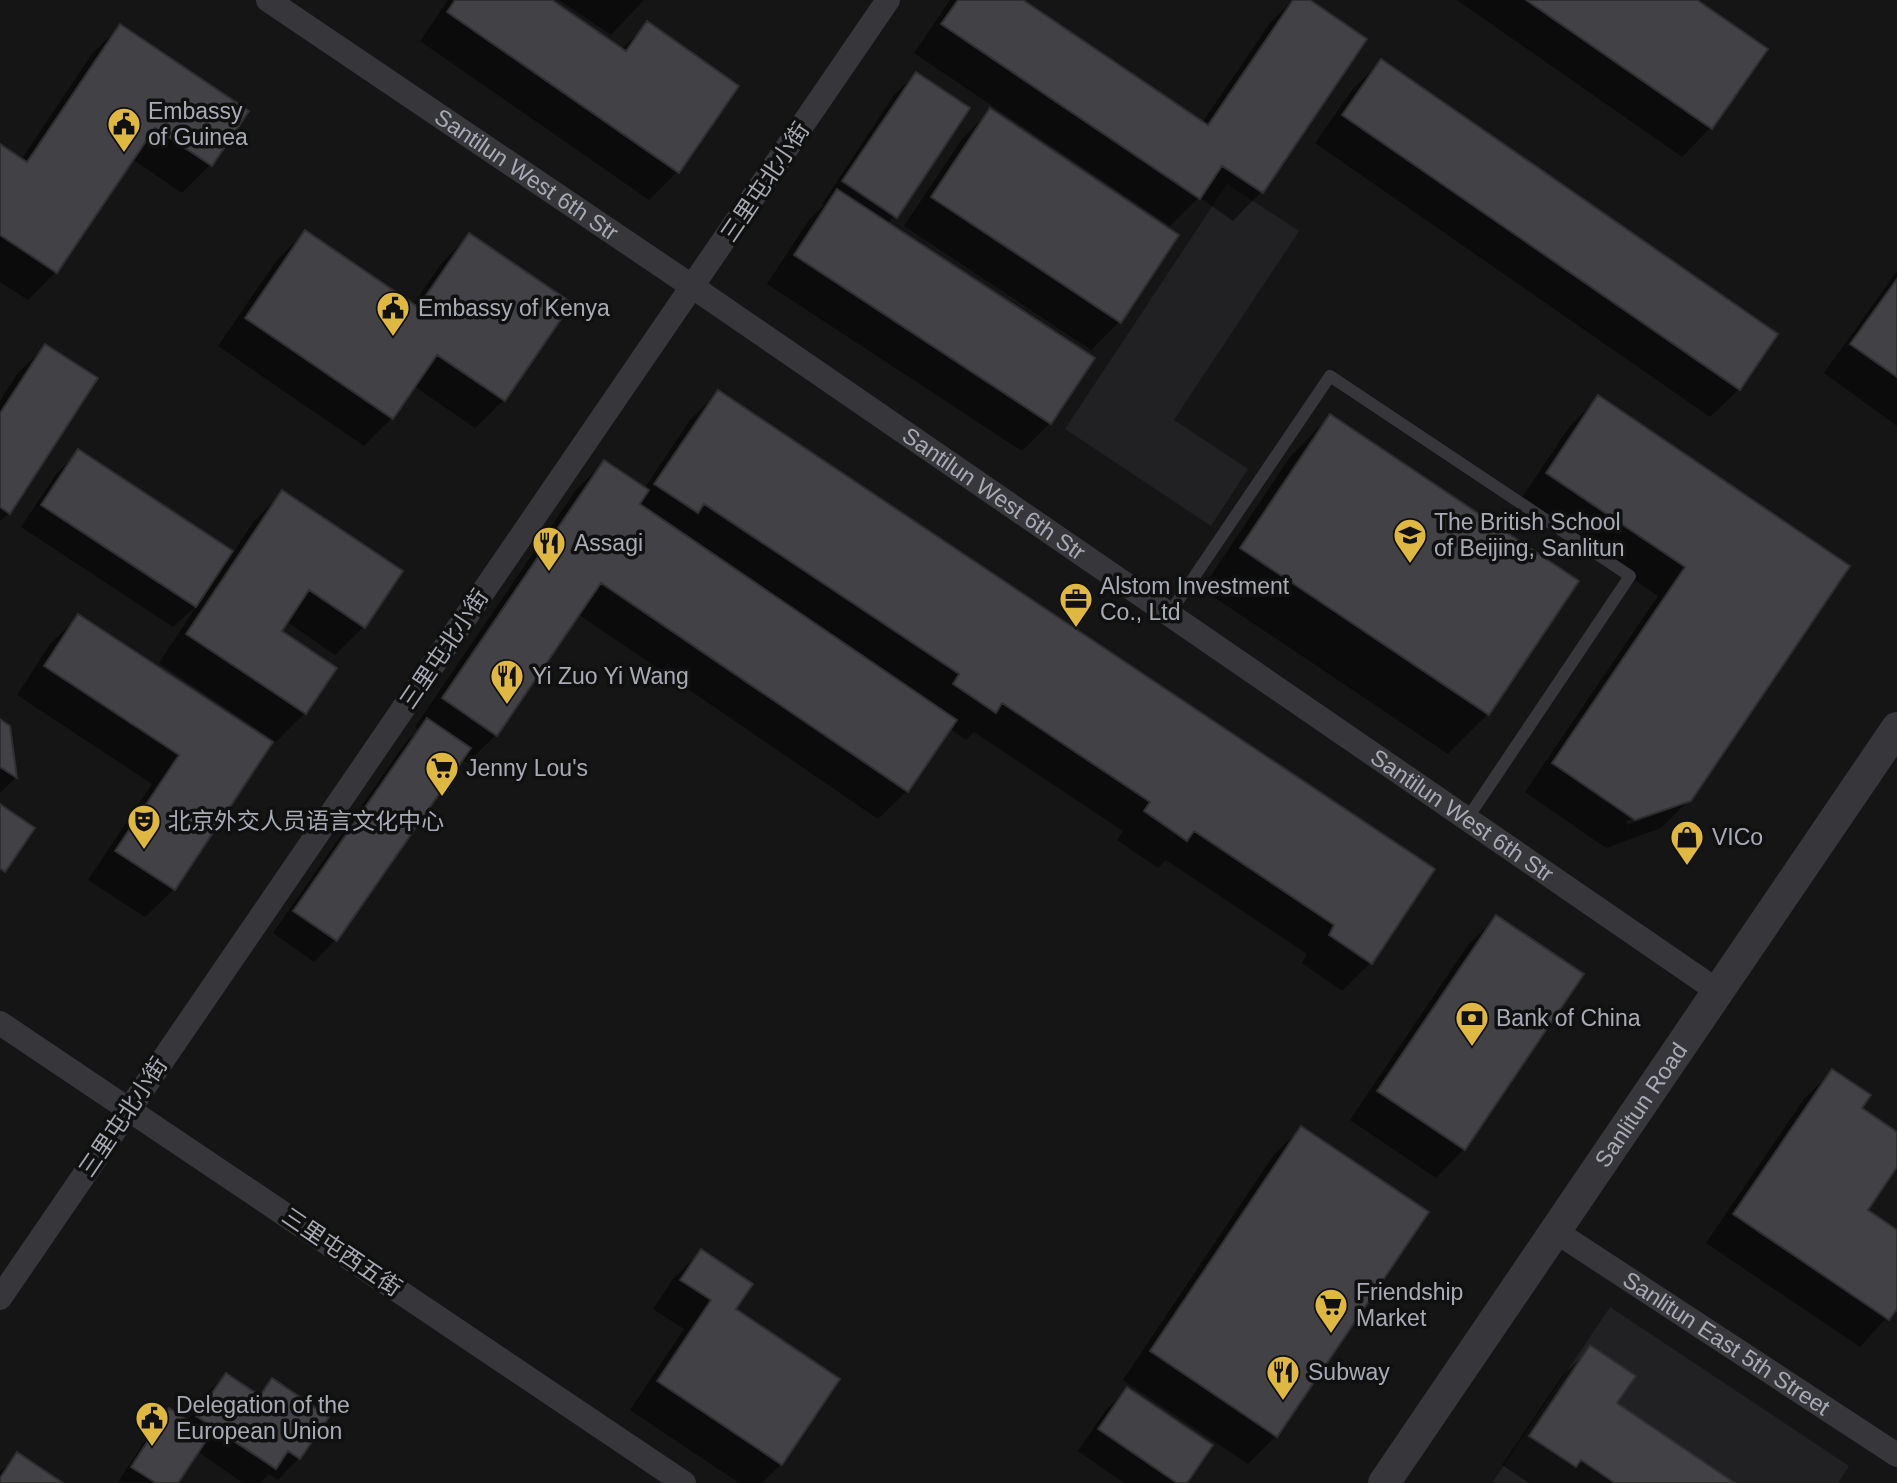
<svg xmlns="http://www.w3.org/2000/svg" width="1897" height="1483" font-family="Arial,'Noto Sans SC',sans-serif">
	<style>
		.built { fill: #212123 }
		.shadow { fill: #0007; fill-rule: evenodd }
		.building { fill: #424246; stroke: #2f2f32; stroke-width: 2 }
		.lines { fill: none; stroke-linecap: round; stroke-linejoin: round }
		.service { stroke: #36363b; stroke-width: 12 }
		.minor { stroke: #36363b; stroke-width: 24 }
		.tertiary { stroke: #36363b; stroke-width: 32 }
		.labels { text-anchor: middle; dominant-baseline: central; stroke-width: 7; stroke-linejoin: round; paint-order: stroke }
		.poi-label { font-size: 23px; fill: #a8abb5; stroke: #101011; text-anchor: start }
		.street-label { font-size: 23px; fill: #a8abb5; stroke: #101011 }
	</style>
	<rect width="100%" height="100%" fill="#151516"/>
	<path class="built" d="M1227,184l72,47 -125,189 74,49 -37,57 -146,-97z
		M1610,1307l239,159 -11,17h-346z"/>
	<path class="shadow" d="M448,0h101l72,50 26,-26 30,148 -28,28 -229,-159z
		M559,0h85l-33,35z
		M950,0h70l182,123 68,-100 23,-23h14l57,40 -103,152 -28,29 -34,-24 -29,29 -256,-173z
		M1457,0h237l71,50 -55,78 -28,29z
		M120,26l127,85 -37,54 -28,28 -50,-34 -76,113 -28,28 -28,-18v-136l21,14 71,-106z
		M1381,61l358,328 -29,28 -395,-274 38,-54z
		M916,74l52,35 -80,115 162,199 -28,28 -255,-167 42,-64 15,-15 -2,-1 72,-109z
		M990,111l187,125 -58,86 -28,28 -187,-124 58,-87z
		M305,232l107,74 29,-42 28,-29 35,165 -29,28 -61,-42 -22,32 -28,28 -146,-100 59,-86z
		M1897,271v155l-73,-53z
		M46,346l-37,167 -9,8v-120l17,-27z
		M718,392l715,477 -63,94 -28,28 -40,-28 5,-9 -141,-94 -8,8 -41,-28 6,-9 -149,-99 -8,8 -17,-12 -42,63 -29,28 -300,-205 -82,121 -29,28 -6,-4 -126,181 -21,22 -41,-29 133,-191 12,-12 -3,-3 161,-237 28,-28 40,27 46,-69z
		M1599,397l249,169 -158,233 -29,29 -55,20 -81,-56 133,-196 -139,-94 51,-76zM1680,802v4l-53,19 -1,-4z
		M1330,416l158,298 -40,40 -246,-165 88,-132z
		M78,452l155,101 21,-32 29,-29 81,134 -29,29 -49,-34 -7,11 56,37 -30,44 -29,29 -117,-79 39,-59 -25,23 -152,-100 36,-54z
		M79,616l191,126 -96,147 -29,28 -57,-37 64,-96 -135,-89 33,-51z
		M0,721l9,6 6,51 -15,15z
		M1496,917l-32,232 -28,29 -86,-58 118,-175z
		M1833,1071l27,37 37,26v30l-31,46 31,22v74l-37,41 -154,-104 98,-144z
		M1301,1128l-25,308 -28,28 -125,-84 150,-224z
		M701,1251l32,58 48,155 -19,19h-23l-109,-73 54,-81 -31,-20 20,-30z
		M1591,1348l24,56 117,79h-203l-27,-18 60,-89z
		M226,1375l31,21 16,-15 26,77 -21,22 -9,-6 -9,9h-17l-46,-32 -21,32 -58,-1 37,-57 15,-14 17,11 17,-26z
		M1127,1389l58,94h-61l-46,-32 28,-41z
		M18,1454l42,29h-60v-11z"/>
	<path class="building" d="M455,0h97l74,51 21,-30 92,65 -60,87 -232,-161z
		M958,0h65l185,125 85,-125h17l57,39 -104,154 -41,-27 -22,33 -259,-175z
		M1526,0h171l71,49 -56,80z
		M120,24l129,87 -37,55 -57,-38 -98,145 -57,-38v-91l27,18z
		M1381,59l397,275 -38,56 -398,-275z
		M916,72l54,36 -73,110 -55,-37z
		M990,108l189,127 -58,88 -190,-126z
		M837,189l258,169 -44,66 -257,-169z
		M305,230l113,77 51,-74 103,70 -67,98 -68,-46 -44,64 -148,-101z
		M1897,279v98l-47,-33z
		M45,344l53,34 -88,136 -10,-7v-94z
		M718,390l717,479 -63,95 -43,-29 5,-10 -140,-94 -7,10 -43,-30 6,-9 -148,-99 -6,10 -43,-29 6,-10 -255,-170 -6,9 -44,-29z
		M1598,395l252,171 -159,235 -56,19 -83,-57 133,-196 -139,-94z
		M1330,414l249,167 -90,134 -249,-167z
		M78,449l155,102 -37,56 -155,-102z
		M604,460l45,30 -9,14 317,216 -49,72 -307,-209 -104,153 -55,-38z
		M282,490l121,81 -38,57 -56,-38 -27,41 55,37 -31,46 -120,-80z
		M78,614l195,128 -98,148 -60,-39 64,-96 -135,-89z
		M427,718l44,30 -134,193 -44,-30z
		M0,719l10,7 7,52 -17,-11z
		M0,804l35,24 -30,44 -5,-4z
		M1496,915l88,59 -119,176 -88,-59z
		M1832,1069l39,26 -9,13 35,24v35l-29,43 29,20v79l-8,11 -156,-106z
		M1301,1126l128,86 -152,225 -127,-86z
		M701,1249l52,35 -17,25 104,70 -58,86 -125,-84 54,-81 -31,-20z
		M1590,1345l46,31 -19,27 118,80h-120l-34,-23 -5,7 -47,-31z
		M226,1373l34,23 12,-18 57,39 -29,42 -12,-8 -12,18 -80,-53z
		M1127,1387l86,58 -26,38h-10l-79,-54z
		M169,1408l41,27 -32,48h-22l-25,-16z
		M17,1452l46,31h-63v-5z"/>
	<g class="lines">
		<path class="service" d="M1169,614l161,-238 300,200 -163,243"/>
		<g class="minor">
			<path id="s1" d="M268,0l425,287 1026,705"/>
			<path d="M0,1023l684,460"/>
			<path id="s2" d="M1555,1231l342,224"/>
			<path d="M0,1298l888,-1298"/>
		</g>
		<path class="tertiary" id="s3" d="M1384,1483l513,-755"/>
	</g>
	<defs>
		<symbol id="civic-pin" viewBox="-11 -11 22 30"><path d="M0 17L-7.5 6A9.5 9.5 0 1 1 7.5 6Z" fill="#dfb844" stroke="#101011"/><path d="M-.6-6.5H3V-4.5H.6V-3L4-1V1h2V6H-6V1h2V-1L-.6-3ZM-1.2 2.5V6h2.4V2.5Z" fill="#111"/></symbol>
		<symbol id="school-pin" viewBox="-11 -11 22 30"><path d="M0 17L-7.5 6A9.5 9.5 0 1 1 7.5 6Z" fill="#dfb844" stroke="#101011"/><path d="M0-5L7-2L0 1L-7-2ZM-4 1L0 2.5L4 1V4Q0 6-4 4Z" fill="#111"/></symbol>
		<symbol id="restaurant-pin" viewBox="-11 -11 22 30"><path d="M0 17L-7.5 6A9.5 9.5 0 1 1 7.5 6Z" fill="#dfb844" stroke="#101011"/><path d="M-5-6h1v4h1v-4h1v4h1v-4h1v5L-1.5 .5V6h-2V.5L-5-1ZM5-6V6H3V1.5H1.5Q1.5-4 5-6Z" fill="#111"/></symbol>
		<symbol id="office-pin" viewBox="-11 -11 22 30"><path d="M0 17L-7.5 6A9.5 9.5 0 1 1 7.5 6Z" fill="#dfb844" stroke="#101011"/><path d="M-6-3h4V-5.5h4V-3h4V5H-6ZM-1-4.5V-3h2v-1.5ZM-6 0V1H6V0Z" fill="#111"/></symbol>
		<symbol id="supermarket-pin" viewBox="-11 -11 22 30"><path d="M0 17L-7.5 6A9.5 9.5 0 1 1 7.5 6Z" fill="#dfb844" stroke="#101011"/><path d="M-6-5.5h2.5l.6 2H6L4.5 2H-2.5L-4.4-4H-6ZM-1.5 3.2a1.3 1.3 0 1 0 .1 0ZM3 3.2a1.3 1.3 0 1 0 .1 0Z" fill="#111"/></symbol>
		<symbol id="theatre-pin" viewBox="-11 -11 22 30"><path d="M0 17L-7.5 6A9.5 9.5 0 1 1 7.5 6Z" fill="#dfb844" stroke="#101011"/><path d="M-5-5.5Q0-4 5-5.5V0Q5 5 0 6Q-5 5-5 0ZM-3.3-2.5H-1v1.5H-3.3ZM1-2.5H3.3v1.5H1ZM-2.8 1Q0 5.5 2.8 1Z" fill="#111"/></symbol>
		<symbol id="shop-pin" viewBox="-11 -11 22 30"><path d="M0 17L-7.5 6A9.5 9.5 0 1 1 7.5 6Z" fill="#dfb844" stroke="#101011"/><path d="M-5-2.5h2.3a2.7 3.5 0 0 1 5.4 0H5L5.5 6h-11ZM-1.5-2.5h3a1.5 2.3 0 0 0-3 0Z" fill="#111"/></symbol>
		<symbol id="bank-pin" viewBox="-11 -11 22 30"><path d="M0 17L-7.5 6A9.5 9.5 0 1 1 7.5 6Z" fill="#dfb844" stroke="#101011"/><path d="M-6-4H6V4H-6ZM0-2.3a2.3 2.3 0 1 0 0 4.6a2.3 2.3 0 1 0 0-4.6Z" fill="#111"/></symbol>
	</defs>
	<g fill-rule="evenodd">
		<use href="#civic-pin" x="105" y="105" width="38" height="52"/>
		<use href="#civic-pin" x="374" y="289" width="38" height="52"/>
		<use href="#school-pin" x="1391" y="516" width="38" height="52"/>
		<use href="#restaurant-pin" x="530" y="524" width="38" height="52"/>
		<use href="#office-pin" x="1057" y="580" width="38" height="52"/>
		<use href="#restaurant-pin" x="488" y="657" width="38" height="52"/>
		<use href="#supermarket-pin" x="423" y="749" width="38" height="52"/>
		<use href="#theatre-pin" x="125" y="802" width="38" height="52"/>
		<use href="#shop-pin" x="1668" y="818" width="38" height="52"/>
		<use href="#bank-pin" x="1453" y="999" width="38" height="52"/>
		<use href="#supermarket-pin" x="1312" y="1286" width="38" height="52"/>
		<use href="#restaurant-pin" x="1264" y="1353" width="38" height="52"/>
		<use href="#civic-pin" x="133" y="1399" width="38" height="52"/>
	</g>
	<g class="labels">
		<g class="poi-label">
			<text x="148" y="111">Embassy<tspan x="148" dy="26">of Guinea</tspan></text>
			<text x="418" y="308">Embassy of Kenya</text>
			<text x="1434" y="522">The British School<tspan x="1434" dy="26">of Beijing, Sanlitun</tspan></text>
			<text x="574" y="543">Assagi</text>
			<text x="1100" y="586">Alstom Investment<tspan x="1100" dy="26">Co., Ltd</tspan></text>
			<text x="532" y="676">Yi Zuo Yi Wang</text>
			<text x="466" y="768">Jenny Lou's</text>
			<text x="168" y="821">北京外交人员语言文化中心</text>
			<text x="1712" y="837">VICo</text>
			<text x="1496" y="1018">Bank of China</text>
			<text x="1356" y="1292">Friendship<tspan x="1356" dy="26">Market</tspan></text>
			<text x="1308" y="1372">Subway</text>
			<text x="176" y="1405">Delegation of the<tspan x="176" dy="26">European Union</tspan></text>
		</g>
		<g class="street-label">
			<text stroke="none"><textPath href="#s1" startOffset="312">Santilun West 6th Str</textPath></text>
			<text transform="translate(765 182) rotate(-56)">三里屯北小街</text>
			<text stroke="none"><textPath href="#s1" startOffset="878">Santilun West 6th Str</textPath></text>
			<text transform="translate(444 649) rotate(-56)">三里屯北小街</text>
			<text stroke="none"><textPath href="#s1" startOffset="1446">Santilun West 6th Str</textPath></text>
			<text stroke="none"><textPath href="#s3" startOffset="457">Sanlitun Road</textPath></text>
			<text transform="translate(123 1117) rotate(-56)">三里屯北小街</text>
			<text transform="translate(342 1252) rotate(34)">三里屯西五街</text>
			<text stroke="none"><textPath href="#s2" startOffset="205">Sanlitun East 5th Street</textPath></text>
		</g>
	</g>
</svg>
